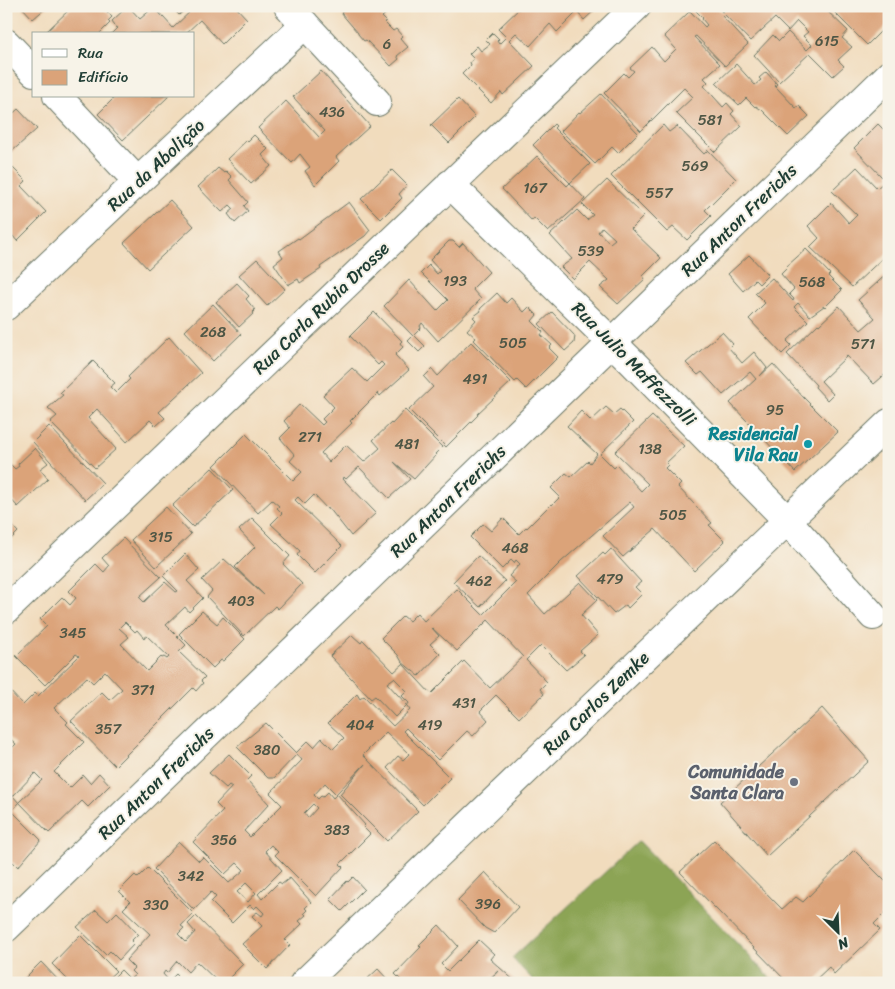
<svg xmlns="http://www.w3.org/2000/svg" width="895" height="989" font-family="Sriracha,sans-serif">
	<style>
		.forest { fill: #8ca455; stroke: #567044 }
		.building { fill: #dba379; fill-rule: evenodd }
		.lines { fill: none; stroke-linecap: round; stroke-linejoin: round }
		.minor-casing { stroke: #687564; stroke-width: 30 }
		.minor { stroke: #fff; stroke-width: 28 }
		.culture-dot { fill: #0f9aa8; stroke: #f7f3e8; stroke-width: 2 }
		.worship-dot { fill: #6b7280; stroke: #f7f3e8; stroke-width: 2 }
		.labels { text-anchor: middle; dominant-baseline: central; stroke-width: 4; stroke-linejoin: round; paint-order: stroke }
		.number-label { font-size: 15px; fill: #4e5645 }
		.street-label { font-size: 18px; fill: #1f3d34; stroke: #f7f3e8 }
		.culture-label { font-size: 18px; font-weight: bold; fill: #0d838f; stroke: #f7f3e8; text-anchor: end }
		.worship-label { font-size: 18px; font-weight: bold; fill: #5b616d; stroke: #f7f3e8; text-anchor: end }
	</style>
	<rect width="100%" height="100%" fill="#f7f3e8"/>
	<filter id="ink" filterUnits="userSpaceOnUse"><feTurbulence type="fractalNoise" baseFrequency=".02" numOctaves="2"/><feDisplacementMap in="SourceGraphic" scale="10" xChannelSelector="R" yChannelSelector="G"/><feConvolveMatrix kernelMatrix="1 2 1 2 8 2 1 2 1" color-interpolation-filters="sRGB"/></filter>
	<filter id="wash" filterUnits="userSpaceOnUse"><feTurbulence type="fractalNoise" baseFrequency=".0096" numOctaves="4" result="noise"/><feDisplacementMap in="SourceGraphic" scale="20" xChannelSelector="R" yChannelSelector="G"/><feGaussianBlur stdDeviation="1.12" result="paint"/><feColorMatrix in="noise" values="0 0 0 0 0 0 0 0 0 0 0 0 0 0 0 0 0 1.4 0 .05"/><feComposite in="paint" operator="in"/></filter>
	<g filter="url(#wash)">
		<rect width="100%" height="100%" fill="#f1dcbd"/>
		<path class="forest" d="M639,841l136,142h-239l-24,-25z"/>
		<g id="blocks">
			<path class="building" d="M21,6h27l-15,13z
				M73,6h29l10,11 -4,4 2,2 -11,11h-52l-1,-2z
				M128,6l12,13 14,-12 19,21 23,-22h39l12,13 -25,25 -22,-24 -15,14h-74l6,-6 -5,-7z
				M171,6h18l-10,9z
				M349,6h46l-13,11 4,4 -2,1 9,9 3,-2 6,7 -2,2 8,9 -11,9 2,3 -8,7 -25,-26 -2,1 -6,-7v-1l-17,-20z
				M522,6h77l-15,14 -7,-8 -20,20 -7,-8 -20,22 -14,-13 -7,7 25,26 -31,29 -2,-3 -10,11 -29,-29 9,-9 -1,-3 4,-3 -5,-5 8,-8 4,5 9,-7 -4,-4 7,-7 6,6 -2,2 2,3 7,-7 -8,-8z
				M698,6h18l6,6 6,-6h51l4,4 4,-4h35l26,25 -6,7 10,9 -14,13 6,6 -11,10 -23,-23 -31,29 -25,-27 19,-20 6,6 9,-9 19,18 5,-5 -9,-9 5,-4 -11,-11 -9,10 -13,-13 -25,23 -26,-27 -2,2 26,28 -23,22 -29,-30 -2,1 26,27 -16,14 4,4 -4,4 19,21 4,-4 7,8 -3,3 11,12 -27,26 -39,-39 17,-16 -9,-9 -43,43 -37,-38 20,-20 4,4 6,-6 -4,-3 22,-21 12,14 12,-12 -12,-13 26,-25 15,16 2,-2 -5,-6 1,-1 -8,-8z
				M840,6h48l1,1v16l-22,22 -33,-33z
				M736,64l19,21 6,-5 -2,-2 7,-6 11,12 -2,2 21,22 3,-2 10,10 -21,20 -27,-27h-1l-4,-3 -1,1 -9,-9 -7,7 -23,-22z
				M321,71l49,55 -34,31 3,4 -24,24 -10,-14 5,-4 -10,-13 -8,9 -34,-35 28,-27 33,36 6,-6 -32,-34z
				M601,94l37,39 -20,20 -6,-6 -17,17 -34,-33 18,-19 1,1z
				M116,96h53l-46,44 -25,-26z
				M458,99l17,18 -26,26 -18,-18z
				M18,109l19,20 -28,25 -3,-4v-30z
				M554,124l2,2 -2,2 36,36 -20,19 15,16 -37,33 -14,-14 -2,3 -30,-32 35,-33 30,30 3,-3 -37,-38z
				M878,124l11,11v42h-7l-28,-29z
				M663,125l6,7 8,-6 27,28 4,-4 28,29 -31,31 6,6 -24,24 -14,-13 -6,5 -56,-56z
				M254,135l14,14 -6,6 9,11 -20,18 -24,-25 20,-19 1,1z
				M10,165l16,16 -5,5 25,26 -29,29 -9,-11 -2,2v-29l4,-3 -4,-3v-28z
				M857,167l20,21 12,-10v74l-37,35 -42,-40 9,-9 -11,-12 23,-23 18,20 8,-8 -25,-24z
				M218,168l6,5 2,-2 6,6 -3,3 19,22 -4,4 4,5 -13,12 -7,-9 6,-5 -4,-4 -8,7 -24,-25z
				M392,170l15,15 -8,9 3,4 -21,21 -20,-20z
				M607,180l37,36 -13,13 30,29 -18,18 2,3 -27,25 -18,-17 9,-7 -19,-18 -17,17 -12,-12 11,-8 -22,-24 27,-25 10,10 6,-5 -11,-11zM602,227l13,12 -5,4 -12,-11z
				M170,200l24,26 -46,43 -24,-26z
				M349,202l21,28 -5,6 -45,31 1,2 -21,14 -2,-4 -10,6 -14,-21 9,-7 -4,-6 19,-13 1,1z
				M449,241h4l6,6 4,-4 26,29 -17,17 9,10 -43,42 -16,-18 -2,3 1,2 -7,7 11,11 -6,6 -11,-11 5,-5 -29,-30 25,-26 28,31 11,-11 -27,-27 8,-8 8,9 3,-3 -10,-11z
				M806,249l24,25 -2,2 14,14 -17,17 -1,-1 -14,10 -12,-13 -4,4 14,14 -21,20 4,4 -9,9 -33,-35 16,-16 -10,-10 17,-15 21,23 1,-2 -5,-5 5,-5 -13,-15 7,-7 -1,-1z
				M749,255l19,20 -9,9 -4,-4 -12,11 -15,-17z
				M257,259l28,30 -18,17 -28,-31z
				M889,272v99l-15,13 -27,-28 -26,25 12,13 -6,6 -12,-13 1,-2 -29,-31 31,-30 1,1 20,-19 22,24 14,-12 -17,-18z
				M237,283l12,13 -3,3 9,11 -2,2 1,1 -15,14 -23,-25z
				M497,293l9,10 5,-5 13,14 5,-5 8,8 -5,6 11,11 -2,3 11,10 -3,3 9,9 -32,32 -9,-9 -2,2 -41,-42 2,-2 -9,-8 9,-10 -3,-3 8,-6 -1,-2z
				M213,304l28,30 -28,27 -28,-30z
				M374,312l28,29 -2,2 3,4 -8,8 14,15 -29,26 -2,-3 -28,28 2,2 -31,30 8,9 17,-17 18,17 16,-14 -7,-8 18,-17 1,1 13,-14 37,37 -7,7 1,1 -22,24 -20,-17 16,17 -21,19 -30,-31 -13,12 -2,-2 -2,1 34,35 -25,23 -22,-28 -1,2 -14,-15 -9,9 -7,-7 -3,3 47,46 -27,27 -18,-18 3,-4 -29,-27 11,-11 -5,-5 2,-2 -7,-6 -14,13 -44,-47 32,-32 47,47 9,-9 -12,-11 5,-6 -15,-17 10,-10 -6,-7 16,-17 22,21 3,-3 -3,-3 12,-12 -11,-12 29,-27 15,14 17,-17 -3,-3 -3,3 -28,-29z
				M552,312l23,24 -1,7 -9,8 -26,-27z
				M722,332l11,12 -4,4 13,15 12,-11 13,16 -7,8 13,-12 31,34 34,34 -43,40 -65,-69 26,-24 -6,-7 -27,23 -21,-23 -4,3 -12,-12z
				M169,337l32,36 -42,39 6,6 -9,8 -6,-6 -23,22 -30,-33 -9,9 28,31 -21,19 -45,-46 7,-6 -9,-8 15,-13 -3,-2 33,-32 22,22 -5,4 6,6 14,-14 -2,-2z
				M471,342l40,40 -34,32 1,1 -32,32 -37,-37 24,-23 -9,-10 8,-8 6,7z
				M606,407l8,7 6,-5 13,13 -33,32 14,14 3,-3 24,26 7,-7 -33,-32 37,-36 32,30 -18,17 2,2 -3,3 16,16 -3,3 34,36 -3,2 16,16 -31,30 -39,-42 -32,28 -20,-21 31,-29 -4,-5 -69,60 -33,33 17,19 35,-32 17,18 -16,15 17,20 -18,16 4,4 -18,15 -25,-25 -15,15 21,22 -7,7 4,5 -25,24 -23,-23 -16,16 8,9 -15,16 -6,-5 -29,29 -32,-32 -3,3 47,47 -27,27 -36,-37 11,-12 5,4 6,-6 -23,-22 -23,23 55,56 -31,30 -47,-47 25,-30 -29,30 -11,-11 -11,12 4,4 3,-3 2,1 5,-5 5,6 4,-4 28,31 -2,2 7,7 -30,30 3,3 -27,29 -41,-41 3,-3 -7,-7 -6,6 17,19 -24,24 4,5 17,-17 3,2 8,-6 21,24 -6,6 2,2 -3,3 2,2 -7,6 3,3 -17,16 5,5 -23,24 -25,-25 20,-18 -10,-10 5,-4 5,4 2,-3 -7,-7 -3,3 -4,-4 -18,18 -21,-21 5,-5 -5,-5 -17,18 -40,-41 25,-27 20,19 4,-4 26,26 15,-13 -7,-7 -12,11 -32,-32 30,-31 -7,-7 16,-17 -3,-2 -3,3 -17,-15 20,-19 22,22 -4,4 22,24 -25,27 6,6 32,-32 -12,-12 32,-33 -5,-6 -23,24h-6l-31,-31 29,-24 30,30 12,-12 6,6 8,-9 11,11 11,-11 -16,-15 29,-29 3,5 4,-3 29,30 17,-16 -3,-4 2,-3 -7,-7 5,-5 -13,-13 -7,5 20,22 -12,12 -20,-21 -4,3 -41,-43 22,-21 9,8 2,-3 31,32 9,-8 28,30 33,-33 26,27 33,-31 -35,-37 -31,31 -25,-23 7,8 -9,8 10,10 -21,22 -17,-14 -4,-7 -17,-17 22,-22 6,5 8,-8 7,8 33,-32 26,26 33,-33 -7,-6 11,-12 -4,-4 -2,3 -3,-3 -9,9 -32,-32 13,-13 8,7 12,-13 16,16 7,-7 1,1 24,-24 1,1 8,-8 -9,-9 15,-15 5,4 17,-16 2,2 7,-9 -30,-28 14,-15 10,10zM313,804l4,4 -9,10 -4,-5zM246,883l10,10 -8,9 -11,-10z
				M49,426l54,57 -18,17 -52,-58z
				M35,448l13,15 -8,6 8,10 -30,28 -12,-13v-34l9,9 4,-3 -1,-2z
				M212,468l21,22 -40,37 -21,-21z
				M166,507l25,27 -35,33 -25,-27z
				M252,518l38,38 -7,8 19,20 -24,25 -3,-3 -31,30 -37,-39 5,-6 -10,-11 22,-21 40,36 -29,-28 20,-20 -16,-17z
				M6,519l12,13 -12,12z
				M123,538l38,39 -22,20 5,5 21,-20 11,10 2,-1 -15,-15 22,-22 14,16 -12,11 16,17 -14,14 -4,-5 -19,18 20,20 -7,7 26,25 -4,4 2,2 -7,8 -3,-3 -78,78 -44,-45 31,-29 8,8 12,-11 -17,-18 -12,12 -6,-6 -33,31 14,14 -2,2 18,18 -30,30 16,16 13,-13 7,8 9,-10 11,12 -22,22 -6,-6 -33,32 -30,-31 23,-22 -7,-7 -22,23 6,7 -7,8 29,29 -23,27 -5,-5 -7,7v-115l10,-10 -10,-9v-48l17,18 12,-12 3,3 41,-40 -3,-2 -31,31 -29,-29 31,-30 -7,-7 22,-22 8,8 6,-7 -7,-7 27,-27 8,8 5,-6 -7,-8zM125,622l10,10 2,-2 7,8 3,-2 22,21 -2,2 -3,-2 -2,1 -1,-1 -14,14 -26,-27 8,-7 -10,-9z
				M611,549l30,33 -6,5 7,7 -14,14 -2,-3 -12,9 -36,-38 25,-23 2,2z
				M478,556l27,25 -25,26 -27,-25z
				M202,611l15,13 6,-7 22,22 -22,22 -2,-1 -8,8 -34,-34z
				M822,708l47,53 -102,95 -47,-54z
				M714,840l68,69 14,-12 7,5 51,-52 35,35v24l-15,15 6,6 -46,44 -5,-7 -17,16h-24l-108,-111z
				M148,868l45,45 -12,13 3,2 -6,6 8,8 9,-10 -7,-8 8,-8 47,48 -19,19h-5l-22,-21 -9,10 -11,-11 -10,12 -2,-2 -2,3 6,7 7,-7 9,9h-26l-3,-4 -3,4h-19l-4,-4 5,-4 -4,-4 3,-3 -8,-8 24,-26 -27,-25 7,-7 -11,-11 16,-16 3,3z
				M485,872l33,35 -24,26 -9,-5 -27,-28z
				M353,877l11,12 -22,22 -12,-12 17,-18 1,1z
				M96,910l12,11 9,-9 21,22 -7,7 3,3 -15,16 -9,-9 -4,4 -29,-28z
				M439,925l19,21 -17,18 7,7 31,-31 15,14 -4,5 27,24h-30l12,-13 -14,13h-81l-9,-9 26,-27 -2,-2z
				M80,935l36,36 -13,12h-32l-19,-19z
				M41,962l20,21h-41z
				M378,969l13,14h-28z
				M121,970l9,9 -4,4h-18z"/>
		</g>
	</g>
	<g filter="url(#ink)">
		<use href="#blocks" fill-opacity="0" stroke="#687564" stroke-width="1"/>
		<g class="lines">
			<defs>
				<path id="minor" d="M288,6l89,96
					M6,43l28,29
					M57,96l81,86
					M450,184l182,178 155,158 86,96
					M6,306l299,-282
					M6,610l631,-604
					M6,928l883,-853
					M304,983l585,-560"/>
			</defs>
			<use href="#minor" class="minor-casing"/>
			<use href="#minor" class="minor"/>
		</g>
	</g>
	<circle class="culture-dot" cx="808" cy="444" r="5"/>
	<circle class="worship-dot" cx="794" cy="782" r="5"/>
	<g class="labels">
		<g class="number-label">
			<text x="827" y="41">615</text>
			<text x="387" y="44">6</text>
			<text x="332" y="112">436</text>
			<text x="710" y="120">581</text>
			<text x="695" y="166">569</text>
			<text x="535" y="188">167</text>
			<text x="659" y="193">557</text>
			<text x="591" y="251">539</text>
			<text x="455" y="281">193</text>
			<text x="812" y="282">568</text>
			<text x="213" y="332">268</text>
			<text x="513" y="343">505</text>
			<text x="863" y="344">571</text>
			<text x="475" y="379">491</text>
			<text x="775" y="410">95</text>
			<text x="310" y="437">271</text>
			<text x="407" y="444">481</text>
			<text x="650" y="449">138</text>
			<text x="673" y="515">505</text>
			<text x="161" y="537">315</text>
			<text x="515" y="548">468</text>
			<text x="610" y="579">479</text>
			<text x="479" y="581">462</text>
			<text x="241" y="601">403</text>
			<text x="73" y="633">345</text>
			<text x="143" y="690">371</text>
			<text x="464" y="703">431</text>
			<text x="360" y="725">404</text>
			<text x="430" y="725">419</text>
			<text x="108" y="729">357</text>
			<text x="267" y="750">380</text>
			<text x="337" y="830">383</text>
			<text x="224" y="840">356</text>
			<text x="191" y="876">342</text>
			<text x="488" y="904">396</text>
			<text x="156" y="905">330</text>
		</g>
		<g class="street-label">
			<text transform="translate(156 165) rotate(-43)">Rua da Abolição</text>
			<text transform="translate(739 220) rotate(-44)">Rua Anton Frerichs</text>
			<text transform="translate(321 308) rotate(-44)">Rua Carla Rubia Drosse</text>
			<text transform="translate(634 364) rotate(45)">Rua Julio Maffezzolli</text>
			<text transform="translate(448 501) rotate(-44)">Rua Anton Frerichs</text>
			<text transform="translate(596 703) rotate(-44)">Rua Carlos Zemke</text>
			<text transform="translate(156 783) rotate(-44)">Rua Anton Frerichs</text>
		</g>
		<g class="culture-label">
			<text x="798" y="434">Residencial<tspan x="798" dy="21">Vila Rau</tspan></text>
		</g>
		<g class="worship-label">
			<text x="784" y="772">Comunidade<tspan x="784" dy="21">Santa Clara</tspan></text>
		</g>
	</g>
	<rect width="895" height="989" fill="none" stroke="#f7f3e8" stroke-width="25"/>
	<rect x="32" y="32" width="162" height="65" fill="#f7f3e8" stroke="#a1aaa0"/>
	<rect x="42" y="49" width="25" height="8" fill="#ffffff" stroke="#a1aaa0"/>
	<text x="78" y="58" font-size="15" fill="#1f3d34">Rua</text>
	<rect x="42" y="70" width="25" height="15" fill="#dba379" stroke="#a1aaa0"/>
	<text x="78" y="82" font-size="15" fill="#1f3d34">Edifício</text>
	<g transform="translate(838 932) rotate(156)" stroke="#f7f3e8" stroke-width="4" paint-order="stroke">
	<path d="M0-4L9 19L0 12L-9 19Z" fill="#1f3d34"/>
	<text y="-8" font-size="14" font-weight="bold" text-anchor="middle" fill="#1f3d34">N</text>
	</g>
</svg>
